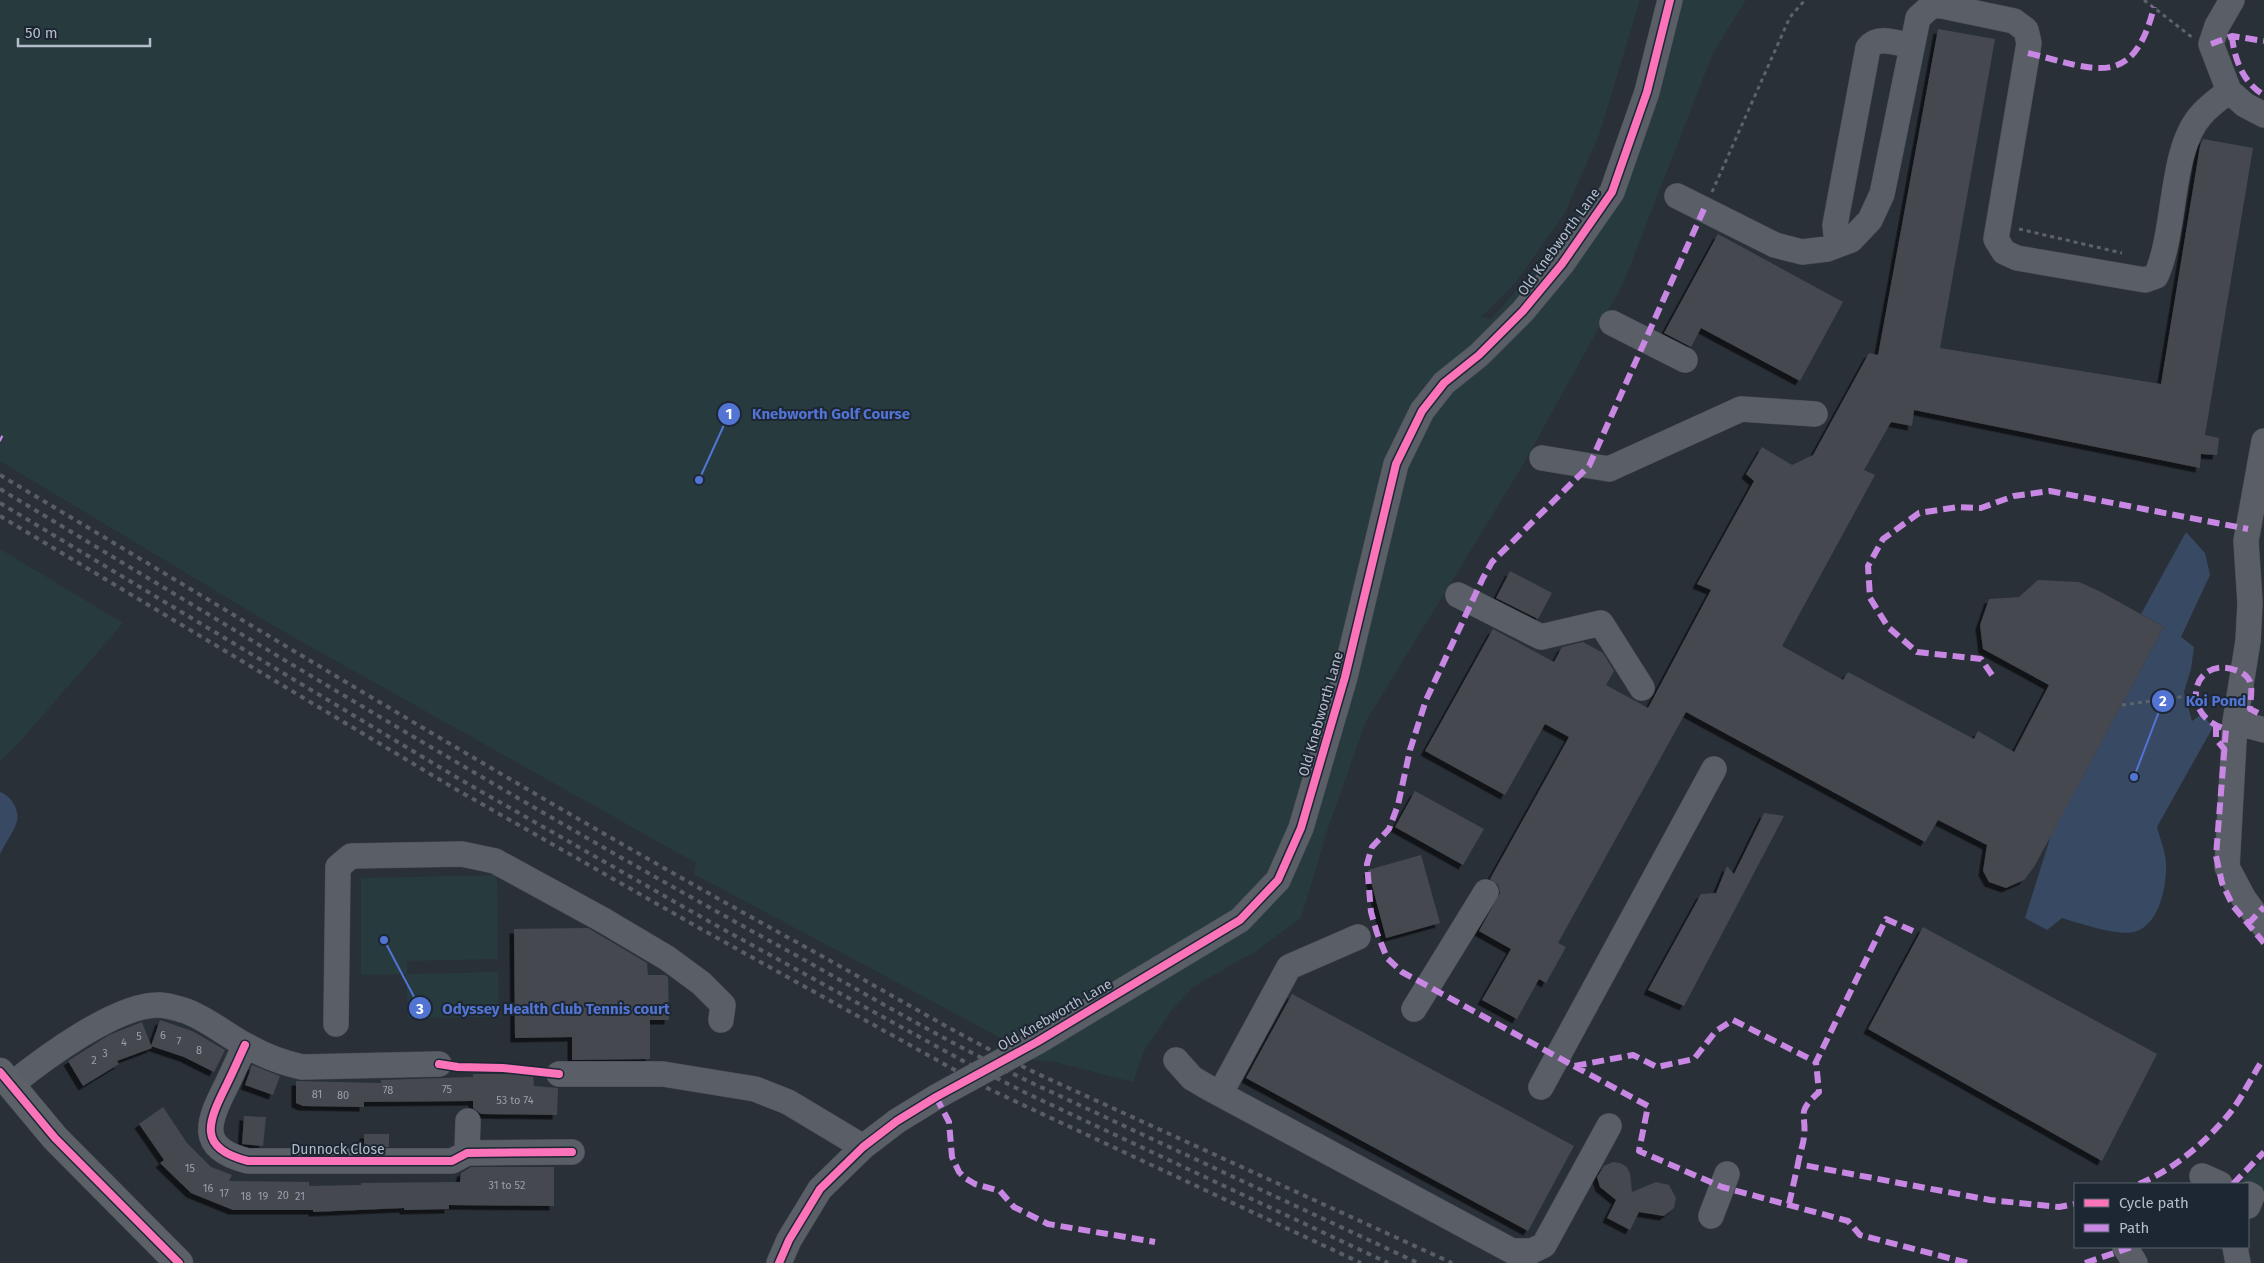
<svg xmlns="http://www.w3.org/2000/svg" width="2264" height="1263" font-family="'Fira Sans',sans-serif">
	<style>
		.green { fill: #273a3e }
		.water { fill: #384963 }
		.building { fill: #444950; filter: url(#shadow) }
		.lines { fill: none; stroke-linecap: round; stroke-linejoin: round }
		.minor-casing { stroke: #484c53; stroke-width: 26 }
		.major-casing { stroke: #484c55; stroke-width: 29 }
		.path { stroke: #5d636a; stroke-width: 3; stroke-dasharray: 4 4; stroke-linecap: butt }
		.minor { stroke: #5a5e66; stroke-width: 25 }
		.major { stroke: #5c6168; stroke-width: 28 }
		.rail { stroke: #595d64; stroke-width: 4; stroke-dasharray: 5 5; stroke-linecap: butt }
		.quiet { stroke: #c787e3; stroke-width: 6; stroke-dasharray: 12 6; stroke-linecap: butt }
		.cycleway-casing { stroke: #1d2633; stroke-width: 11 }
		.cycleway { stroke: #fb73b8; stroke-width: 8 }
		.labels { text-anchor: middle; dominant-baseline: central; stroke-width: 4; stroke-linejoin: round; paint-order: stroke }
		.number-label { font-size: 11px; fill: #989fab }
		.street-label { font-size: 14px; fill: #b4bcc9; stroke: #1d2633 }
		.leader { fill: none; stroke: #5274d3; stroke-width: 2 }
		.callout-dot { fill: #5274d3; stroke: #1d2633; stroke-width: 2 }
		.mark-label { font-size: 15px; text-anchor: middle; font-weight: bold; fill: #fff }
		.callout-label { font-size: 15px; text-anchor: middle; font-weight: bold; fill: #5274d3; stroke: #1d2633; stroke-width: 4; stroke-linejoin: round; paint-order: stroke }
	</style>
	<defs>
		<filter id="shadow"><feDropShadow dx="-4.5" dy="4.5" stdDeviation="0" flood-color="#0009"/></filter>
	</defs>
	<rect width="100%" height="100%" fill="#2a3038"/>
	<path class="green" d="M0,0h1640l-41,135 -34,78 -49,69 -35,35 10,2 37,-42 70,-90 4,2 -71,99 -113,115 -125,428 -22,46 -36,37 -223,130 -318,-170 2,-11 -415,-233 -281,-169z
		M1676,0h70l-33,53 -90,231 -103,186 -154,251 -40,113 -25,84 -45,33 -63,36 -22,24 -27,40 -11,31 -78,-20 -30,-3 257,-169 122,-422 20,-44 162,-181z
		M0,549l123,74 -106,122 -17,16z
		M497,875l1,84 -91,2v13l91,-2 1,45 -91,1 -2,-44 -45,1v-97z
		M2264,1160v34l-23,-13z"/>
	<path class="water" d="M2186,532l19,21 5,22 -29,62 13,10 -3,22 -7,23 8,29 10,-7 11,13 -56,100c3,12 10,28 9,41 0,22 -8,58 -32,64 -17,4 -55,-9 -72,-14l-15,12 -22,-12 26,-83 113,-208 -23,-13z
		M0,792c10,3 20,17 17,29 -3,11 -12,22 -17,33z"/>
	<path class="building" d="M1938,29l57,10 -55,309 221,36 39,-238 3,-7 50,9 -48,287 14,3 -2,17 -16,-1 -1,14 -286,-58 -2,16 -21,-4 -27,48 11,5 -93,171 61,34 5,-8 126,67 4,-8 36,21 35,-67 -66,-36 -3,-24 9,-26 30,-2 19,-17 41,2 20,9 65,36 -130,240 -10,13 -18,8 -17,-6 -6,-11 4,-26 -49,-25 -13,22 -239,-130 -128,231 8,4 -20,36 -7,-4 -22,40 -35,-19 29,-51 -32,-18 21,-38 -2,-8 -8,-6 79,-142 -24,-13 -40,71 -80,-44 68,-122 61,33 8,-15 21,-5 20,11 11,18 -8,14 42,23 63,-118 -14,-6 57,-103 -8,-7 16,-27 30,18 21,-10 56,-102 9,2z
		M1718,234l125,68 -43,79 -99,-53 -10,19 -27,-14z
		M1510,571l42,22 -14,26 -42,-21z
		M1415,791l69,38 -21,36 -68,-38z
		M1764,813l20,3 -100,190 -36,-16 53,-96 15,-1 11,-27 7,8z
		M1421,855l19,68 -54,15 -18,-68z
		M1923,927l234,127 -55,107 -234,-132z
		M588,928l59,35 1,12h17l3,2 1,43h-19v39l-78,1v-23l-57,1 -1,-109z
		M1292,994l282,152 -46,85 -282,-153z
		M160,1020l32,11 33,19 -11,22 -30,-15 -33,-11z
		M142,1022l10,26 -35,13 2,3 -36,22 -15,-25 41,-26z
		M252,1065l28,11 -7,19 -28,-10z
		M473,1074h60l1,12 24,2 -1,27 -76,-1 -8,-6v-7l-109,1v5l-61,-1 -7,-3v-22l85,2v-3l92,-3z
		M163,1107l24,36 24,24 21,8 -3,6 80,1v4l52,-1v-2l99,-1 1,-9 10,-6h83v39l-105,-1v4l-45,1v-2l-91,4v-2h-80l-42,-17 -31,-30 4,-3 -25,-36z
		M244,1116l22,1 -3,29 -21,-2z
		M364,1134h25v13h-25z
		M1613,1162l7,1 7,4 3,7 2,18 24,-10 13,3 7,13 -2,10 -10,8 -25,-4 -9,18 -23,-12 9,-18 -16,-13 -3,-10 7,-11z"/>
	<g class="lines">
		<defs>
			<path id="minor" d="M2232,0l-15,26 -6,18 18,47 16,14 19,10
				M1933,4l81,17 12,9 3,13 -33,196 8,13 13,6 128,22 11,-4c21,-46 13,-127 46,-162 8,-9 18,-16 27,-23
				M1677,196l98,49 27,7 25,-3 24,-9 19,-20 12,-26 36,-176 15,-14
				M1837,245l-2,-20 33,-177c10,-13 28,-5 43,-2
				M1612,323l73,37
				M2264,441l-18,100 4,62 -2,38 -13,81 -8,145 17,32 20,27
				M1542,458l67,11 132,-60 74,5
				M1458,595l83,42 60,-14 41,65
				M2235,722l29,8
				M1414,1009l72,-117
				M336,1024l2,-157 13,-11 111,-2 33,7 108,59 64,38 34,25 22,22 -2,15
				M245,1045c-6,13 -12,27 -18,39 -19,38 -31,64 21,77h204l15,-8 105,-1
				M1176,1060l16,18 17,10 303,163h20l12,-6 65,-119
				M559,1074h104l92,15 33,13 75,45
				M11,1085c32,-26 107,-82 149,-80 10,1 25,5 33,9 20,9 36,23 56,33 16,9 35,16 53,20l137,-3
				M1541,1087l173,-318
				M1220,1094l69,-127 69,-30
				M467,1153l1,-32
				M2202,1176l18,8
				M2248,1194l4,2 -4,10
				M1711,1216l16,-42
				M2125,1247l10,16
				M2235,1247l3,16
				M779,1263l10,-23 31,-51 43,-42 34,-26 39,-24 101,-55 203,-122 38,-40 23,-52 44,-151 51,-213 26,-53 22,-28 35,-28 44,-44 39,-47 50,-72 35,-100 23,-92"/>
			<path id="major" d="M0,1072l55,66 124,125"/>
		</defs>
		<use href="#minor" class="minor-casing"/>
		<use href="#major" class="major-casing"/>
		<path class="path" d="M2144,0l49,38
			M1712,192l78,-175 15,-17
			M2019,229l103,24
			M2122,705l73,-10"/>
		<use href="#minor" class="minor"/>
		<use href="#major" class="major"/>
		<path class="rail" d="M0,475c262,156 522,316 789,463 83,45 164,95 249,136l414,189
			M0,489c258,155 515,312 779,457 84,46 167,96 253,137l386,180
			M0,503l461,277 249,142 255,140 61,31 362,170
			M0,516l452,271 249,142 288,160 372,174"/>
		<path class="quiet" d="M2232,36c2,22 11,47 32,59
			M2211,44l21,-8 32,5
			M2028,53c66,16 105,38 126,-46
			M1704,209l-115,257 -97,96 -9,16 -57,122 -16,50 -12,55 -9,24 -17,18 -5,17 4,48 6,21 10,25 15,14 172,94 59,-11 24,12 37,-8 22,-28 17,-11 83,42
			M0,438l2,1
			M1992,675l-11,-16 -64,-7 -29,-25 -18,-29 -2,-32 15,-27 36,-26 39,-6 23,1 33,-12 36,-5 198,38
			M2258,713l-8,-4c0,-9 3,-18 0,-27 -2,-6 -8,-10 -15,-12 -43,-15 -57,46 -9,59l-10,127 6,27 11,23 31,37
			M2216,725v14l9,11
			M2248,924l16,-17
			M1913,931l-27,-12 -70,143 3,30c-24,22 -12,20 -15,45 -1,9 -5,19 -6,27l192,36 69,7 16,-3
			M1574,1066l74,40 -9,45 83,36 126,34 12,14 108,28
			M936,1097l13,25 3,35 7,15 6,6 10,6 25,7 14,16 34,17 107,18
			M2139,1184c35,-15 66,-41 90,-70 13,-16 22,-36 33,-53
			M2233,1184l31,-32
			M1789,1204l9,-40
			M2085,1263l47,-16"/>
		<defs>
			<path id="cycleway" d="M245,1045c-6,13 -12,27 -18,39 -19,38 -31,64 21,77h204l15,-8 105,-1
				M439,1064l19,3 45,1 56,6
				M0,1072l55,66 124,125
				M779,1263l10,-23 31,-51 43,-42 34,-26 39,-24 101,-55 203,-122 38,-40 23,-52 44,-151 51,-213 26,-53 22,-28 35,-28 44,-44 39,-47 50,-72 35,-100 23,-92"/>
		</defs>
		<use href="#cycleway" class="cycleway-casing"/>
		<use href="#cycleway" class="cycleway"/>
	</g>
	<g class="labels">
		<g class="number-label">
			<text x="163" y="1035">6</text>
			<text x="139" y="1036">5</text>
			<text x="179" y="1041">7</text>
			<text x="124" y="1042">4</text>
			<text x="199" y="1050">8</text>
			<text x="105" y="1053">3</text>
			<text x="94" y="1060">2</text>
			<text x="447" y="1089">75</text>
			<text x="388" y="1090">78</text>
			<text x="317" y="1094">81</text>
			<text x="343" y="1095">80</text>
			<text x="515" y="1100">53 to 74</text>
			<text x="190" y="1168">15</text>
			<text x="507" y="1185">31 to 52</text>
			<text x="208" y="1188">16</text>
			<text x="224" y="1193">17</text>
			<text x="283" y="1195">20</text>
			<text x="246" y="1196">18</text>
			<text x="263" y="1196">19</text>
			<text x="300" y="1196">21</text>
		</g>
		<g class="street-label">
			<text transform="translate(1559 242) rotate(-54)">Old Knebworth Lane</text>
			<text transform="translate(1321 714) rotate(-74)">Old Knebworth Lane</text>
			<text transform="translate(1055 1015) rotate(-30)">Old Knebworth Lane</text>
			<text x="338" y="1149">Dunnock Close</text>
		</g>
	</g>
	<path class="leader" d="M699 480L729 414M2134 777L2163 701M384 940L420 1008"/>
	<g class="callout-dot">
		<circle cx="699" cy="480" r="5"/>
		<circle cx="2134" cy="777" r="5"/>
		<circle cx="384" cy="940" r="5"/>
		<circle cx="729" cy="414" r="12"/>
		<circle cx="2163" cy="701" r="12"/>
		<circle cx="420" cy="1008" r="12"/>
	</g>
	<g class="mark-label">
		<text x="729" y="419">1</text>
		<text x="2163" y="706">2</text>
		<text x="420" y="1014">3</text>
	</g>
	<g class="callout-label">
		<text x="831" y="419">Knebworth Golf Course</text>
		<text x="2216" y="706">Koi Pond</text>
		<text x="556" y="1014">Odyssey Health Club Tennis court</text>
	</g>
	<rect x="2074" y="1183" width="175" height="65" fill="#1d2633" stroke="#59626f"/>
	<rect x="2084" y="1199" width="25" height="8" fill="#fb73b8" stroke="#59626f"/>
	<text x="2119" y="1208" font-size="15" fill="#b4bcc9">Cycle path</text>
	<rect x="2084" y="1224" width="25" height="8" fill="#c787e3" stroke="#59626f"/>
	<text x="2119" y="1233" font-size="15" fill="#b4bcc9">Path</text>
	<path d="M18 38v8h132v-8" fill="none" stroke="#b4bcc9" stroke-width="2.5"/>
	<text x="25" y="38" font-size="15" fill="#b4bcc9" stroke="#1d2633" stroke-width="4" paint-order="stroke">50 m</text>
</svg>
